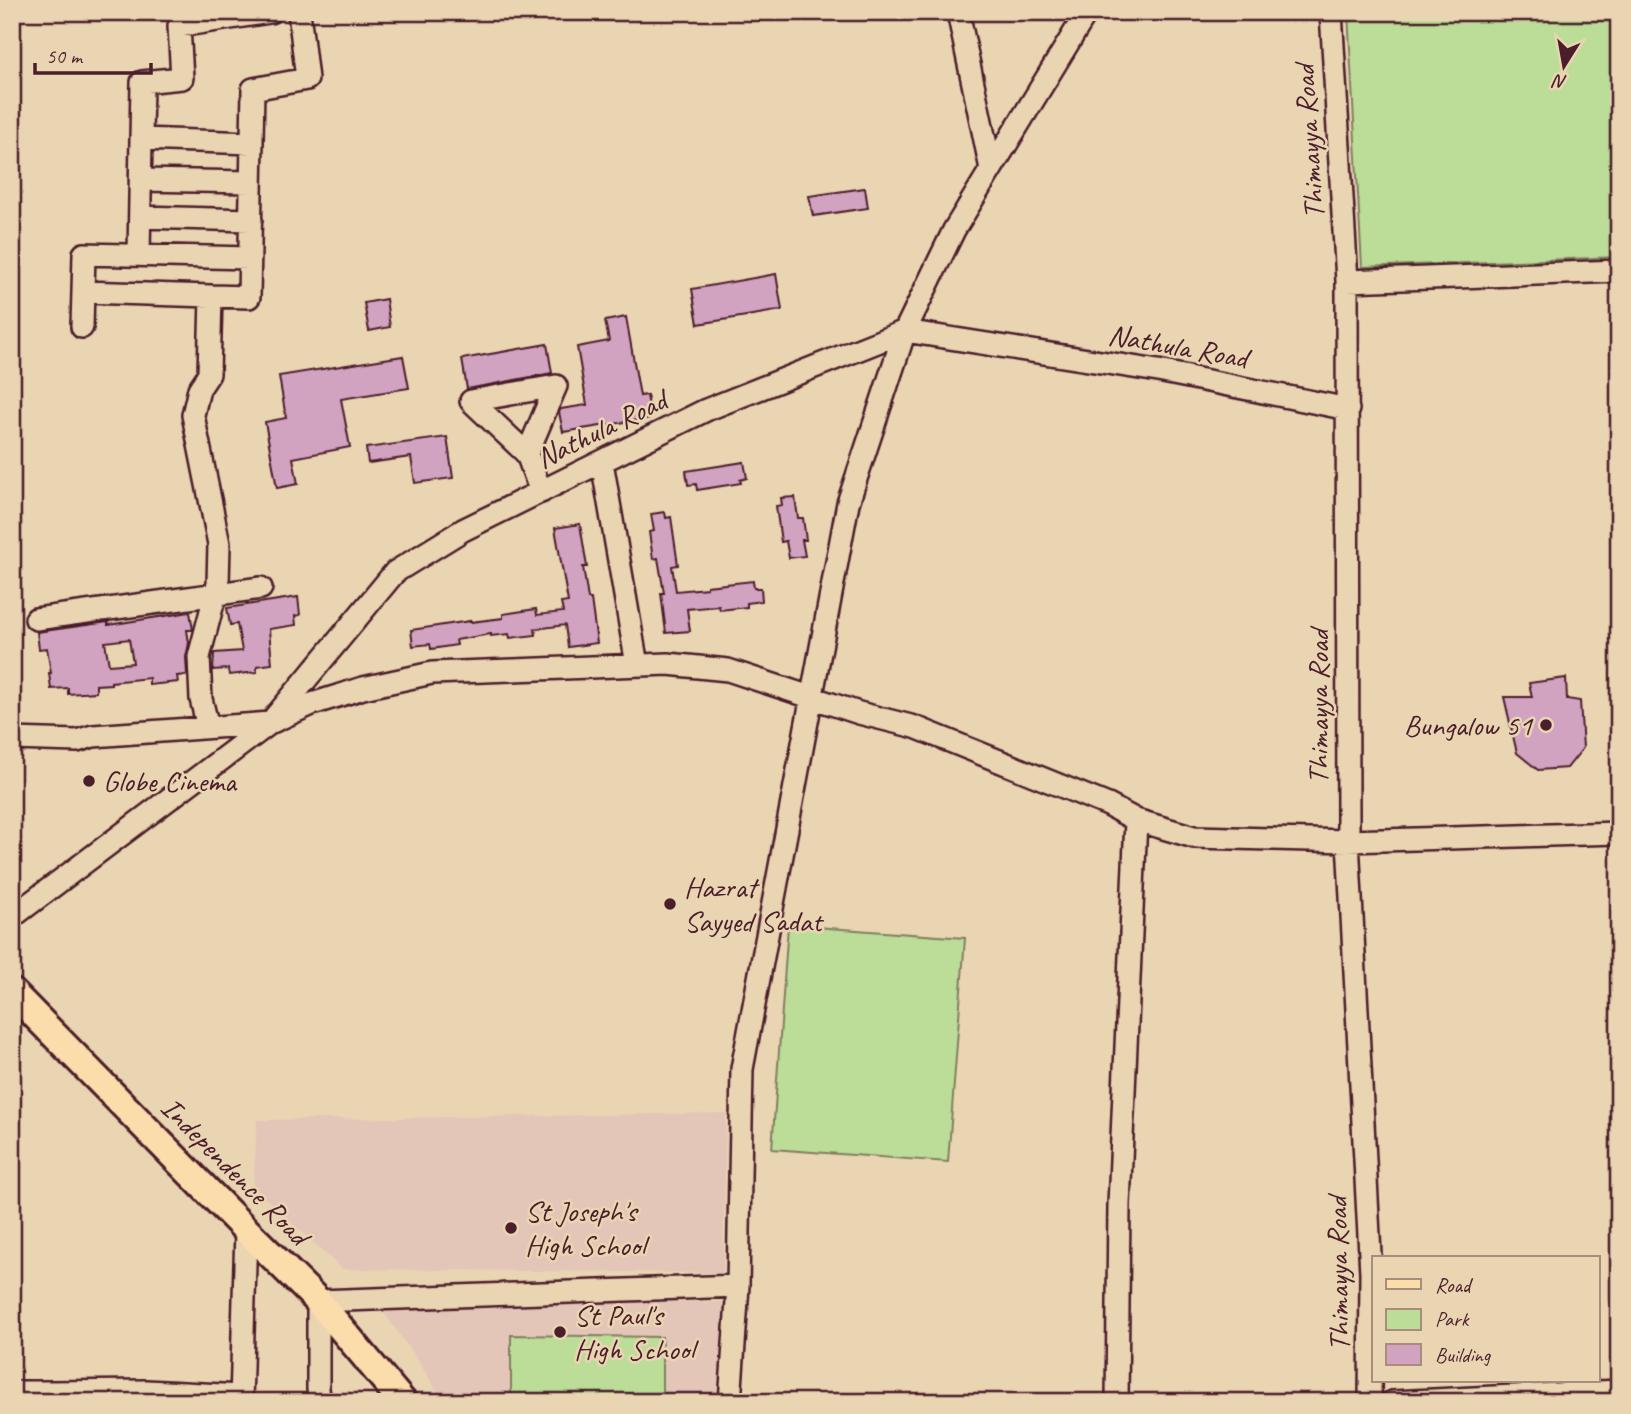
<svg xmlns="http://www.w3.org/2000/svg" width="1631" height="1414" font-family="Caveat,sans-serif">
	<style>
		.built { fill: #e3c6b7 }
		.green { fill: #bbdd97; stroke: #827e61; stroke-width: 2 }
		.building { fill: #d2a2c1; stroke: #4a1f2b; stroke-width: 2; fill-rule: evenodd }
		.lines { fill: none; stroke-linecap: round; stroke-linejoin: round }
		.minor-casing { stroke: #4a1f2b; stroke-width: 26 }
		.major-casing { stroke: #4a1f2b; stroke-width: 32 }
		.minor { stroke: #ead5b3; stroke-width: 21 }
		.major { stroke: #fbddab; stroke-width: 26 }
		.poi-dot { fill: #4a1f2b; stroke: #ead5b3; stroke-width: 2.5 }
		.labels { text-anchor: middle; dominant-baseline: central; stroke-width: 5; stroke-linejoin: round; paint-order: stroke }
		.street-label { font-size: 30px; fill: #4a1f2b; stroke: #ead5b3 }
		.poi-label { font-size: 30px; fill: #4a1f2b; stroke: #ead5b3; text-anchor: start }
	</style>
	<rect width="100%" height="100%" fill="#ead5b3"/>
	<filter id="ink" filterUnits="userSpaceOnUse"><feTurbulence type="fractalNoise" baseFrequency=".0143" numOctaves="2"/><feDisplacementMap in="SourceGraphic" scale="14" xChannelSelector="R" yChannelSelector="G"/><feConvolveMatrix kernelMatrix="1 2 1 2 8 2 1 2 1" color-interpolation-filters="sRGB"/></filter>
	<g filter="url(#ink)">
		<path class="built" d="M726,1113l-3,160 -381,-4 -89,-82 4,-67z
			M373,1297l351,5 -8,100h-272l-26,-41z"/>
		<path class="green" d="M1348,12h271v245l-257,10z
			M788,925l177,13 -17,224 -176,-13z
			M511,1335l151,2v65h-151z"/>
		<path class="building" d="M865,188l3,20 -55,8 -4,-20z
			M776,274l6,36 -84,14 -6,-35z
			M386,299l4,28 -21,4 -5,-28z
			M626,317l14,79 7,-1 4,23 -88,14 -4,-20 2,-3 26,-4 -10,-58 32,-6 -4,-20z
			M547,344l5,29 -85,16 -5,-30z
			M403,356l6,32 -68,11 9,48 -57,11 5,26 -21,4 -12,-66 21,-4 -7,-42z
			M447,437l6,41 -38,5 -4,-26 -43,6 -2,-15z
			M744,462l3,16 -7,2 1,3 -44,7 -1,-6 -8,1 -2,-14z
			M795,497l3,21h5l3,22h-4l3,16 -16,2 -3,-17 -5,1 -5,-36 6,-1 -1,-7z
			M665,512l1,6 5,-1 7,48 -6,1 4,25 31,-3v-2l46,-5 1,7h7l1,13 -15,2v4l-27,3 -1,-4 -32,3 3,22 -24,2 -5,-40h3l-6,-35 -5,1 -4,-27 5,-1 -3,-17z
			M580,524l7,43h-4l5,32h3l6,44 -29,4 -3,-22 -30,4 1,6 -26,3 -1,-4 -18,2v-2l-35,6 1,5 -26,4 -1,-5 -17,2 -2,-16 59,-9v1l33,-4v-4l33,-5 1,6 26,-3 -2,-9 7,-1 -13,-74z
			M298,597l2,18 -5,1 1,9 -27,4 3,35 -15,2v6l-28,3 -1,-6 -15,1 1,-17 28,-2 -5,-27 -7,1 -3,-17z
			M190,612l3,18h-6l2,13 -3,14 1,18 -10,1 1,6 -29,3v-7l-38,4v2l-15,1v7l-28,2v-6l-17,1 -2,-16h2l-4,-25 -8,1 -2,-17 71,-10v3zM129,639l4,24 -24,2 -4,-23z
			M1566,678l1,21 13,2 3,47 -16,20 -29,2 -21,-17 -13,-56h28l-3,-14z"/>
		<g class="lines">
			<defs>
				<path id="minor" d="M958,12l33,157
					M1331,12l16,269 1,560 23,432 -1,129
					M141,139l1,-57 40,-4 -3,-52 91,-14
					M141,180l110,2
					M140,217l111,3
					M139,255l2,-116 111,4
					M1347,281l272,-10
					M83,292l128,4 -2,78 -10,15 -6,26 26,129 -1,40 -19,73 2,42 7,28
					M211,296l38,1 4,-208 54,-10 -8,-67
					M82,327l2,-73 166,4
					M527,454l-56,-53 85,-15 -29,68 14,38
					M602,462l35,203
					M36,619l225,-31
					M12,739l65,2 16,-5 177,-13 42,-19 51,-16 69,-15 236,-9 60,6 131,43 56,14 193,78 28,15 58,17 154,4 271,-8
					M12,917l258,-194 125,-151 68,-42 243,-120 199,-79 253,40 190,38
					M12,1392h37v10
					M49,1392l97,-1 95,5
					M241,1402l5,-172
					M320,1402l-2,-13v-88l420,-15
					M730,1402l8,-116 4,-217 106,-566 57,-172 49,-101 133,-218
					M1117,1402l2,-197 17,-385
					M1392,1402l227,-11"/>
				<path id="major" d="M12,992l234,238 72,71 85,101"/>
			</defs>
			<use href="#minor" class="minor-casing"/>
			<use href="#major" class="major-casing"/>
			<use href="#minor" class="minor"/>
			<use href="#major" class="major"/>
		</g>
	</g>
	<g class="poi-dot">
		<circle cx="1546" cy="725" r="7"/>
		<circle cx="89" cy="781" r="7"/>
		<circle cx="670" cy="904" r="7"/>
		<circle cx="511" cy="1228" r="7"/>
		<circle cx="560" cy="1332" r="7"/>
	</g>
	<g class="labels">
		<g class="street-label">
			<text transform="translate(1309 142) rotate(-94)">Thimayya Road</text>
			<text transform="translate(1178 346) rotate(10)">Nathula Road</text>
			<text transform="translate(601 429) rotate(-26)">Nathula Road</text>
			<text transform="translate(1318 707) rotate(-90)">Thimayya Road</text>
			<text transform="translate(235 1171) rotate(45)">Independence Road</text>
			<text transform="translate(1338 1274) rotate(-91)">Thimayya Road</text>
		</g>
		<g class="poi-label">
			<text x="1532" y="725" text-anchor="end">Bungalow 51</text>
			<text x="103" y="781">Globe Cinema</text>
			<text x="684" y="887">Hazrat<tspan x="684" dy="34">Sayyed Sadat</tspan></text>
			<text x="525" y="1211">St Joseph's<tspan x="525" dy="34">High School</tspan></text>
			<text x="574" y="1315">St Paul's<tspan x="574" dy="34">High School</tspan></text>
		</g>
	</g>
	<rect width="1631" height="1414" fill="none" stroke="#ead5b3" stroke-width="42"/>
	<rect x="21" y="21" width="1589" height="1372" fill="none" stroke="#4a1f2b" stroke-width="2.5" filter="url(#ink)"/>
	<rect x="1372" y="1256" width="228" height="126" fill="#ead5b3" stroke="#aa8c7d" stroke-width="2"/>
	<rect x="1386" y="1279" width="35" height="10" fill="#fbddab" stroke="#aa8c7d" stroke-width="2"/>
	<text x="1435" y="1292" font-size="21" fill="#4a1f2b">Road</text>
	<rect x="1386" y="1309" width="35" height="21" fill="#bbdd97" stroke="#aa8c7d" stroke-width="2"/>
	<text x="1435" y="1326" font-size="21" fill="#4a1f2b">Park</text>
	<rect x="1386" y="1344" width="35" height="21" fill="#d2a2c1" stroke="#aa8c7d" stroke-width="2"/>
	<text x="1435" y="1362" font-size="21" fill="#4a1f2b">Building</text>
	<g transform="translate(1564 66) rotate(191)" stroke="#ead5b3" stroke-width="5" paint-order="stroke">
	<path d="M0-5L12 26L0 18L-12 26Z" fill="#4a1f2b"/>
	<text y="-10" font-size="19" font-weight="bold" text-anchor="middle" fill="#4a1f2b">N</text>
	</g>
	<path d="M35 63v10h116v-10" fill="none" stroke="#4a1f2b" stroke-width="3.5"/>
	<text x="46" y="63" font-size="21" fill="#4a1f2b" stroke="#ead5b3" stroke-width="5" paint-order="stroke">50 m</text>
</svg>
